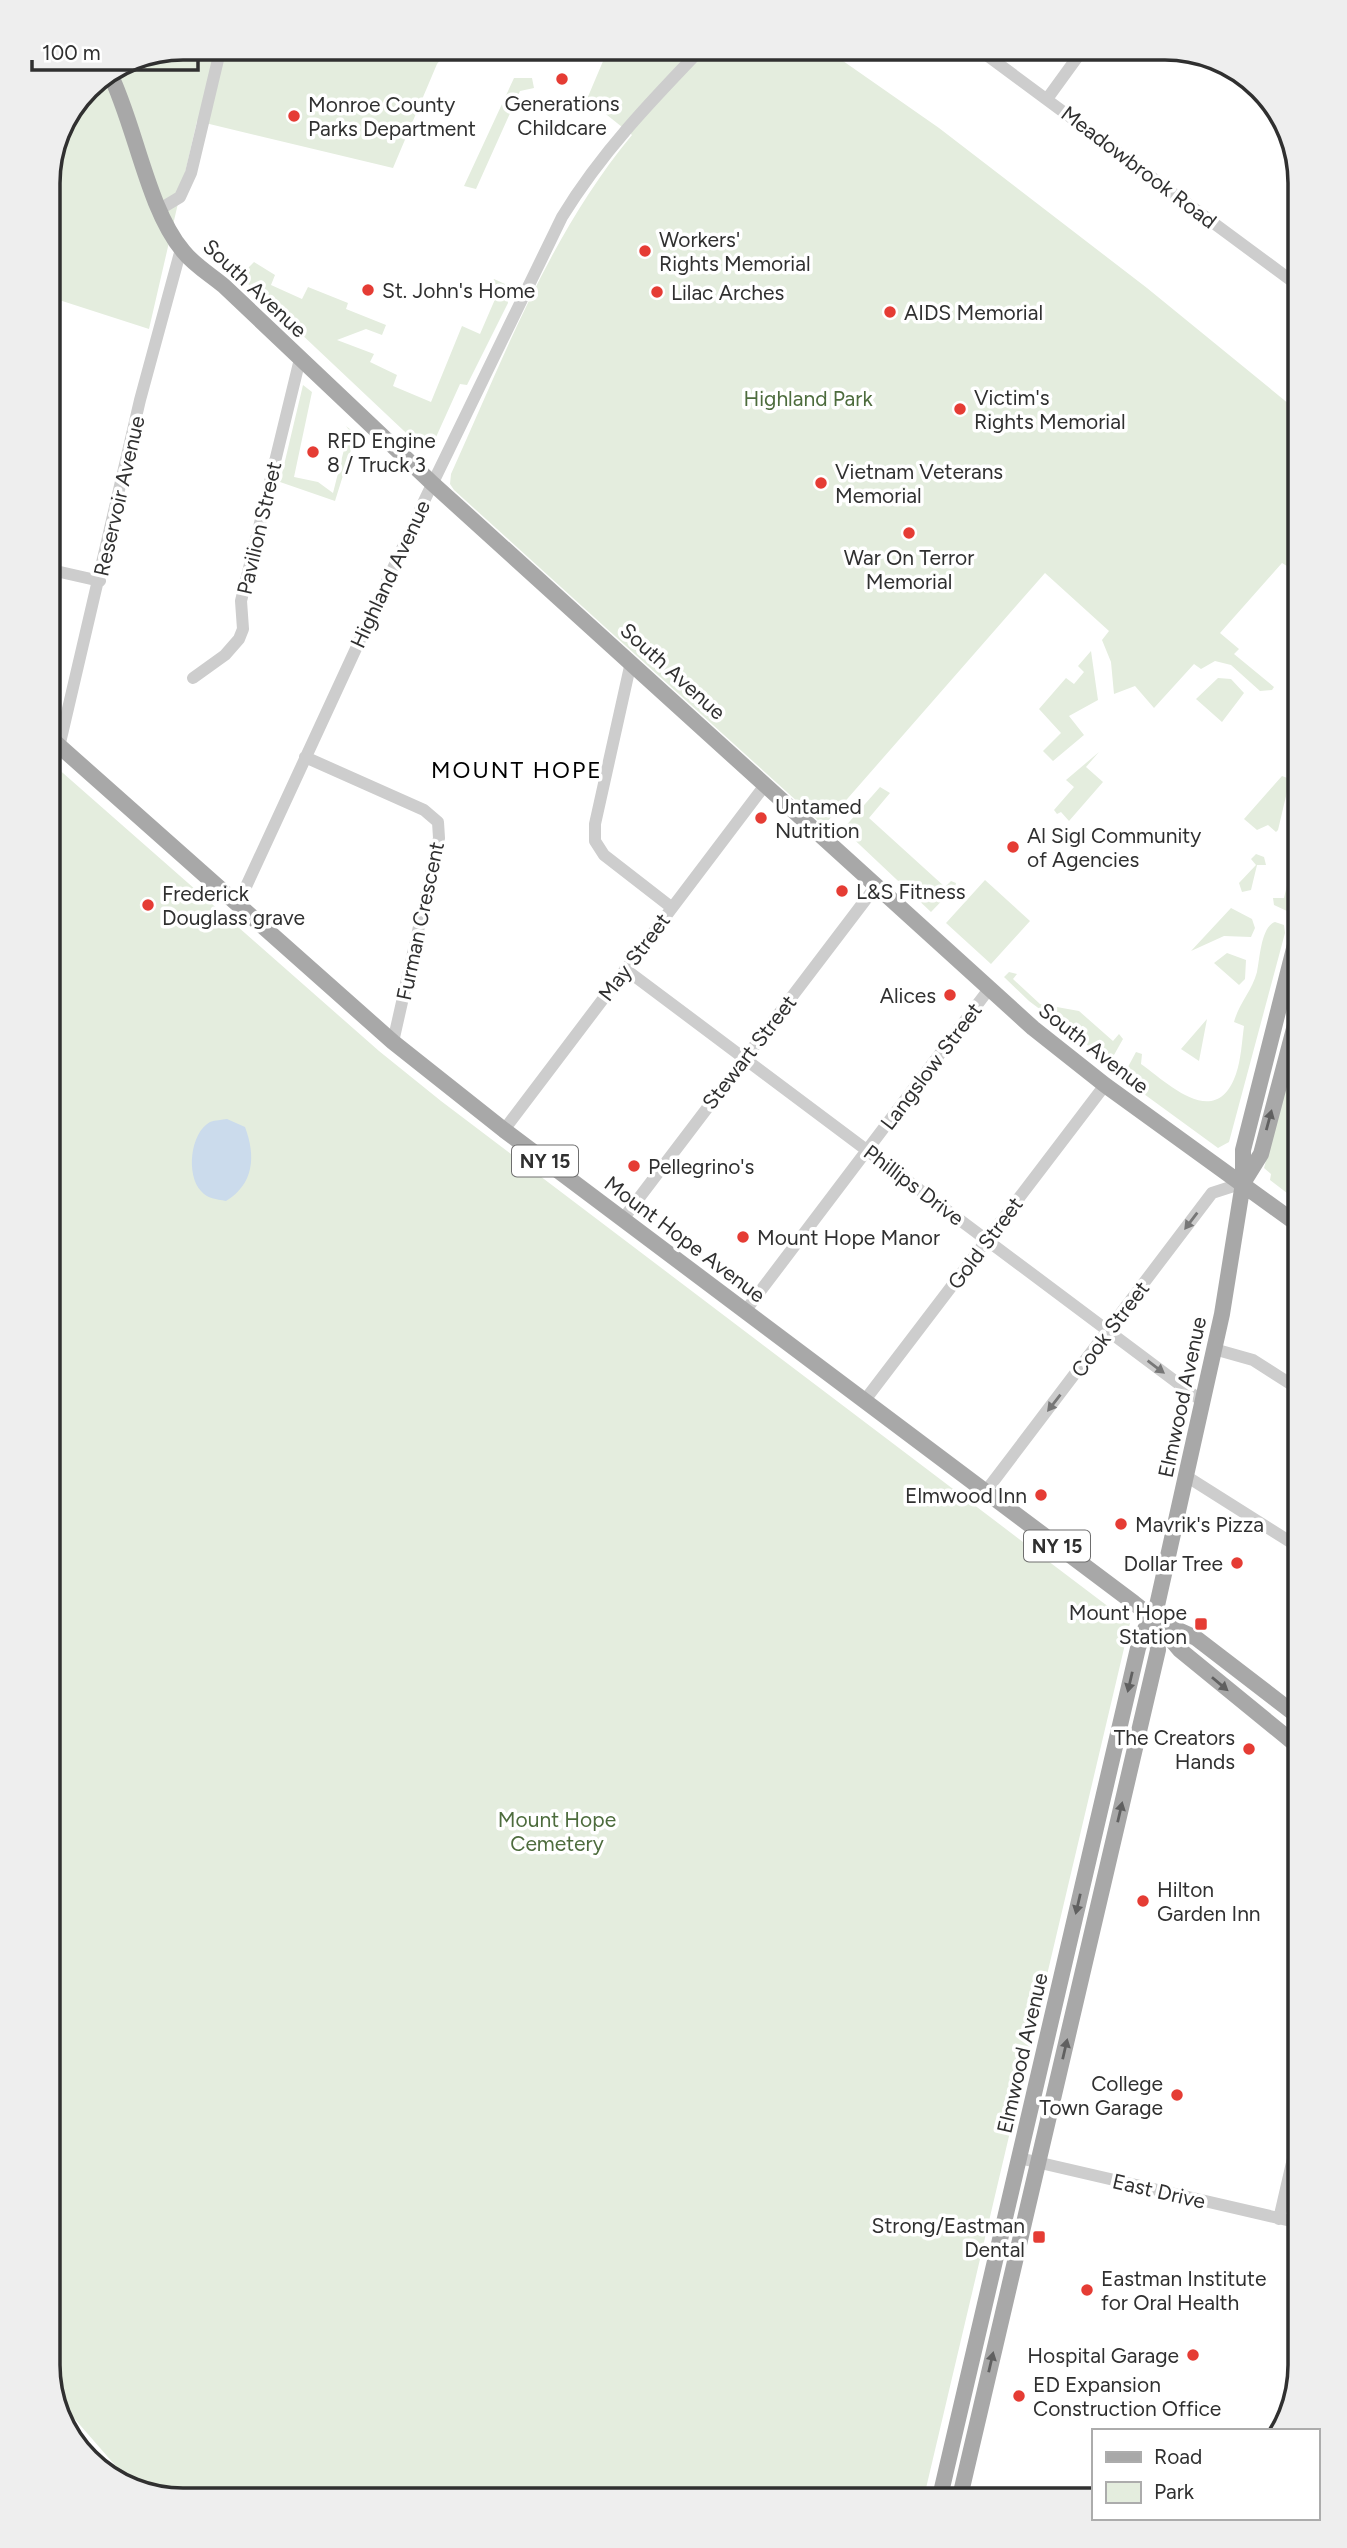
<svg xmlns="http://www.w3.org/2000/svg" width="1347" height="2548" font-family="Figtree,sans-serif">
	<style>
		.green { fill: #e4edde }
		.water { fill: #cbdbec }
		.lines { fill: none; stroke-linecap: round; stroke-linejoin: round }
		.minor { stroke: #cdcdcd; stroke-width: 12 }
		.major { stroke: #a8a8a8; stroke-width: 16 }
		.oneway { fill: #606060 }
		.oneway2 { fill: #777 }
		.poi-dot { fill: #e53c34; stroke: #fff; stroke-width: 2.5 }
		.labels { text-anchor: middle; dominant-baseline: central; stroke-width: 7; stroke-linejoin: round; paint-order: stroke }
		.shield { fill: #fff; stroke: #6e6e6e; stroke-width: 2 }
		.shield-label { font-size: 19px; font-weight: bold; fill: #303030 }
		.poi-label { font-size: 21px; fill: #303030; stroke: #fff; text-anchor: start }
		.street-label { font-size: 21px; fill: #303030; stroke: #fff }
		.park-label { font-size: 21px; fill: #4d6c3d; stroke: #fff }
		.neighbourhood-label { font-size: 23px; letter-spacing: 2px; fill: #000; stroke: #fff }
		.rim { fill: none; stroke: #303030; stroke-width: 3.5 }
	</style>
	<rect width="100%" height="100%" fill="#fff"/>
	<path class="green" d="M182,47h291l-26,5 -10,12 -44,104 -196,-47 -48,208 -93,-30 -9,142 1,-267 39,-87 44,-30z
		M609,47h214l116,81 208,160 153,125v161l-18,-11 -62,70 19,16 -5,5 40,33 -2,3 -12,1 -29,-26 -16,-4 -14,8 -7,-5 -40,44 -19,-22 -21,8 -3,-32 -9,-22 7,-9 -64,-58 -218,249 -6,1 -367,-333 -4,-6 1,-10c53,-117 98,-239 181,-339l-45,-36z
		M514,78h18l2,10 -14,3 -44,98 -12,-3z
		M254,262l21,13 -4,10 31,14 6,-12 40,16 -2,6 40,16 -4,10 -16,-6 -29,11 37,14 -4,8 27,13 -4,11 38,16 31,-76 18,8 19,-44 -8,-4 3,-7 11,5 3,19 -41,82 -7,-1 -28,62 -11,1 -176,-166 -2,-8z
		M303,385l9,7 -18,85 24,5 15,11 16,-63 -3,-4 10,8 -21,67 -55,-19z
		M1091,651l7,49 -29,16 15,19 -31,26 -10,-10 18,-18 -22,-24 27,-31 8,6 10,-12 -6,-6z
		M1218,678l13,1 13,14 -22,29 -26,-23z
		M1099,752l-13,15 17,15 -34,39 -8,-9 -4,2 -3,-4 20,-23 -8,-7z
		M47,759l332,292 62,50 689,522 -207,878 -749,-1 -40,-13 -81,-93 -6,-28z
		M1282,776l8,3 -12,51 -2,2 -8,-7 -11,5 -13,-11z
		M880,787l10,6 -21,25 76,69 6,-6 5,2 -1,4 -24,25 -88,-83z
		M1300,830c0,27 0,56 -13,81l-13,-6 -1,-7h11z
		M1256,854l8,3 2,8h-9l-6,25 -9,2 -3,-9 17,-18 -5,-6z
		M985,880l45,41 -39,43 -45,-41z
		M1231,908l21,11 3,9 -4,9 -27,-1 -33,15z
		M1275,922l9,3 1,8 -56,209 -11,6 -96,-70 14,-26 6,2 -1,10c28,20 75,67 95,10 5,-14 6,-33 8,-48l-10,-4c5,-19 18,-31 23,-50 3,-14 4,-45 18,-50z
		M1227,953l19,7 -1,19 -6,6 -25,-22z
		M1009,972l8,2 -4,5 27,25 39,7 34,30 6,-7 4,5 -13,23 -81,-61 -25,-24z
		M1207,1019l-8,42 -18,-12z
		M1300,1033v170l-30,-23 1,-6 -7,-6z"/>
	<path class="water" d="M227,1119l18,8c11,29 9,57 -19,74 -10,-2 -18,-2 -25,-10 -15,-16 -11,-58 9,-69 5,-2 12,-2 17,-3z"/>
	<g class="lines">
		<path class="minor" d="M977,48l323,239
			M1047,99l37,-51
			M160,209l20,-12 11,-24 30,-126
			M47,569l53,12
			M631,662l-36,162v17l9,14 67,52
			M193,678l32,-23 14,-16 4,-10 -2,-28 59,-242
			M60,743l80,-343 41,-151
			M305,757l119,53 14,12 1,16 -46,204
			M237,906l189,-409 136,-280c39,-64 89,-116 141,-170
			M625,969l578,433
			M504,1130l261,-345
			M623,1219l253,-333
			M746,1310l243,-321
			M1214,1349l39,11 47,30
			M865,1400l240,-315
			M1186,1476l114,72
			M986,1491l226,-298 31,-10
			M1019,2158l281,65
			M1279,2219l21,-91"/>
		<path class="major" d="M109,72c26,51 38,136 74,179 11,14 28,24 41,35l208,197 601,545 72,57 195,141
			M47,735l346,307 111,88 630,473 20,16 26,31 120,98
			M1243,1183l18,-29 39,-148
			M1154,1619l42,19 104,80
			M939,2501l199,-853 7,-19 9,-10 68,-305 21,-131v-33l57,-225
			M959,2501l199,-851 -2,-25"/>
	</g>
	<defs><path id="oneway-solid" d="M-6-.8H1V-3.2L6.5 0L1 3.2V.8H-6Z" transform="scale(1.75)"/></defs>
	<g class="oneway">
		<use href="#oneway-solid" transform="translate(1269 1120) rotate(-75)"/>
		<use href="#oneway-solid" transform="translate(1130 1682) rotate(103)"/>
		<use href="#oneway-solid" transform="translate(1220 1684) rotate(40)"/>
		<use href="#oneway-solid" transform="translate(1120 1812) rotate(-77)"/>
		<use href="#oneway-solid" transform="translate(1078 1904) rotate(103)"/>
		<use href="#oneway-solid" transform="translate(1065 2049) rotate(-77)"/>
		<use href="#oneway-solid" transform="translate(991 2362) rotate(-77)"/>
	</g>
	<g class="oneway2">
		<use href="#oneway-solid" transform="translate(1191 1221) rotate(127)"/>
		<use href="#oneway-solid" transform="translate(1156 1367) rotate(37)"/>
		<use href="#oneway-solid" transform="translate(1054 1403) rotate(128)"/>
	</g>
	<g class="poi-dot">
		<circle cx="562" cy="79" r="7"/>
		<circle cx="294" cy="116" r="7"/>
		<circle cx="645" cy="251" r="7"/>
		<circle cx="368" cy="290" r="7"/>
		<circle cx="657" cy="292" r="7"/>
		<circle cx="890" cy="312" r="7"/>
		<circle cx="960" cy="409" r="7"/>
		<circle cx="313" cy="452" r="7"/>
		<circle cx="821" cy="483" r="7"/>
		<circle cx="909" cy="533" r="7"/>
		<circle cx="761" cy="818" r="7"/>
		<circle cx="1013" cy="847" r="7"/>
		<circle cx="842" cy="891" r="7"/>
		<circle cx="148" cy="905" r="7"/>
		<circle cx="950" cy="995" r="7"/>
		<circle cx="634" cy="1166" r="7"/>
		<circle cx="743" cy="1237" r="7"/>
		<circle cx="1041" cy="1495" r="7"/>
		<circle cx="1121" cy="1524" r="7"/>
		<circle cx="1237" cy="1563" r="7"/>
		<rect x="1194" y="1617" width="14" height="14" rx="3.5"/>
		<circle cx="1249" cy="1749" r="7"/>
		<circle cx="1143" cy="1901" r="7"/>
		<circle cx="1177" cy="2095" r="7"/>
		<rect x="1032" y="2230" width="14" height="14" rx="3.5"/>
		<circle cx="1087" cy="2290" r="7"/>
		<circle cx="1193" cy="2355" r="7"/>
		<circle cx="1019" cy="2396" r="7"/>
	</g>
	<g class="labels">
		<g class="shield">
			<rect x="512" y="1145.5" width="66" height="31" rx="5"/>
			<rect x="1024" y="1530.5" width="66" height="31" rx="5"/>
		</g>
		<g class="shield-label">
			<text x="545" y="1161">NY 15</text>
			<text x="1057" y="1546">NY 15</text>
		</g>
		<g class="poi-label">
			<text x="562" y="103" text-anchor="middle">Generations<tspan x="562" dy="24">Childcare</tspan></text>
			<text x="308" y="104">Monroe County<tspan x="308" dy="24">Parks Department</tspan></text>
			<text x="659" y="239">Workers'<tspan x="659" dy="24">Rights Memorial</tspan></text>
			<text x="382" y="290">St. John's Home</text>
			<text x="671" y="292">Lilac Arches</text>
			<text x="904" y="312">AIDS Memorial</text>
			<text x="974" y="397">Victim's<tspan x="974" dy="24">Rights Memorial</tspan></text>
			<text x="327" y="440">RFD Engine<tspan x="327" dy="24">8 / Truck 3</tspan></text>
			<text x="835" y="471">Vietnam Veterans<tspan x="835" dy="24">Memorial</tspan></text>
			<text x="909" y="557" text-anchor="middle">War On Terror<tspan x="909" dy="24">Memorial</tspan></text>
			<text x="775" y="806">Untamed<tspan x="775" dy="24">Nutrition</tspan></text>
			<text x="1027" y="835">Al Sigl Community<tspan x="1027" dy="24">of Agencies</tspan></text>
			<text x="856" y="891">L&amp;S Fitness</text>
			<text x="162" y="893">Frederick<tspan x="162" dy="24">Douglass grave</tspan></text>
			<text x="936" y="995" text-anchor="end">Alices</text>
			<text x="648" y="1166">Pellegrino's</text>
			<text x="757" y="1237">Mount Hope Manor</text>
			<text x="1027" y="1495" text-anchor="end">Elmwood Inn</text>
			<text x="1135" y="1524">Mavrik's Pizza</text>
			<text x="1223" y="1563" text-anchor="end">Dollar Tree</text>
			<text x="1187" y="1612" text-anchor="end">Mount Hope<tspan x="1187" dy="24">Station</tspan></text>
			<text x="1235" y="1737" text-anchor="end">The Creators<tspan x="1235" dy="24">Hands</tspan></text>
			<text x="1157" y="1889">Hilton<tspan x="1157" dy="24">Garden Inn</tspan></text>
			<text x="1163" y="2083" text-anchor="end">College<tspan x="1163" dy="24">Town Garage</tspan></text>
			<text x="1025" y="2225" text-anchor="end">Strong/Eastman<tspan x="1025" dy="24">Dental</tspan></text>
			<text x="1101" y="2278">Eastman Institute<tspan x="1101" dy="24">for Oral Health</tspan></text>
			<text x="1179" y="2355" text-anchor="end">Hospital Garage</text>
			<text x="1033" y="2384">ED Expansion<tspan x="1033" dy="24">Construction Office</tspan></text>
		</g>
		<g class="street-label">
			<text transform="translate(1139 167) rotate(37)">Meadowbrook Road</text>
			<text transform="translate(255 288) rotate(43)">South Avenue</text>
			<text transform="translate(119 496) rotate(-77)">Reservoir Avenue</text>
			<text transform="translate(259 528) rotate(-77)">Pavilion Street</text>
			<text transform="translate(390 574) rotate(-65)">Highland Avenue</text>
			<text transform="translate(673 671) rotate(42)">South Avenue</text>
			<text transform="translate(420 921) rotate(-78)">Furman Crescent</text>
			<text transform="translate(634 957) rotate(-53)">May Street</text>
			<text transform="translate(1094 1048) rotate(38)">South Avenue</text>
			<text transform="translate(749 1052) rotate(-52)">Stewart Street</text>
			<text transform="translate(931 1066) rotate(-53)">Langslow Street</text>
			<text transform="translate(914 1185) rotate(37)">Phillips Drive</text>
			<text transform="translate(685 1239) rotate(37)">Mount Hope Avenue</text>
			<text transform="translate(985 1243) rotate(-53)">Gold Street</text>
			<text transform="translate(1110 1329) rotate(-53)">Cook Street</text>
			<text transform="translate(1182 1397) rotate(-78)">Elmwood Avenue</text>
			<text transform="translate(1022 2053) rotate(-77)">Elmwood Avenue</text>
			<text transform="translate(1159 2191) rotate(13)">East Drive</text>
		</g>
		<g class="park-label">
			<text x="808" y="398">Highland Park</text>
			<text x="557" y="1819">Mount Hope<tspan x="557" dy="24">Cemetery</tspan></text>
		</g>
		<g class="neighbourhood-label">
			<text x="517" y="770">MOUNT HOPE</text>
		</g>
	</g>
	<path d="M0 0H1347V2548H0ZM183 60H1165A123 123 0 0 1 1288 183V2365A123 123 0 0 1 1165 2488H183A123 123 0 0 1 60 2365V183A123 123 0 0 1 183 60Z" fill="#eee" fill-rule="evenodd"/>
	<path class="rim" d="M183 60H1165A123 123 0 0 1 1288 183V2365A123 123 0 0 1 1165 2488H183A123 123 0 0 1 60 2365V183A123 123 0 0 1 183 60Z"/>
	<rect x="1092" y="2429" width="228" height="91" fill="#ffffff" stroke="#acacac" stroke-width="2"/>
	<rect x="1106" y="2452" width="35" height="10" fill="#a8a8a8" stroke="#acacac" stroke-width="2"/>
	<text x="1154" y="2464" font-size="21" fill="#303030">Road</text>
	<rect x="1106" y="2482" width="35" height="21" fill="#e4edde" stroke="#acacac" stroke-width="2"/>
	<text x="1154" y="2499" font-size="21" fill="#303030">Park</text>
	<path d="M32 60v10h166v-10" fill="none" stroke="#303030" stroke-width="3.5"/>
	<text x="42" y="60" font-size="21" fill="#303030" stroke="#ffffff" stroke-width="5" paint-order="stroke">100 m</text>
</svg>
